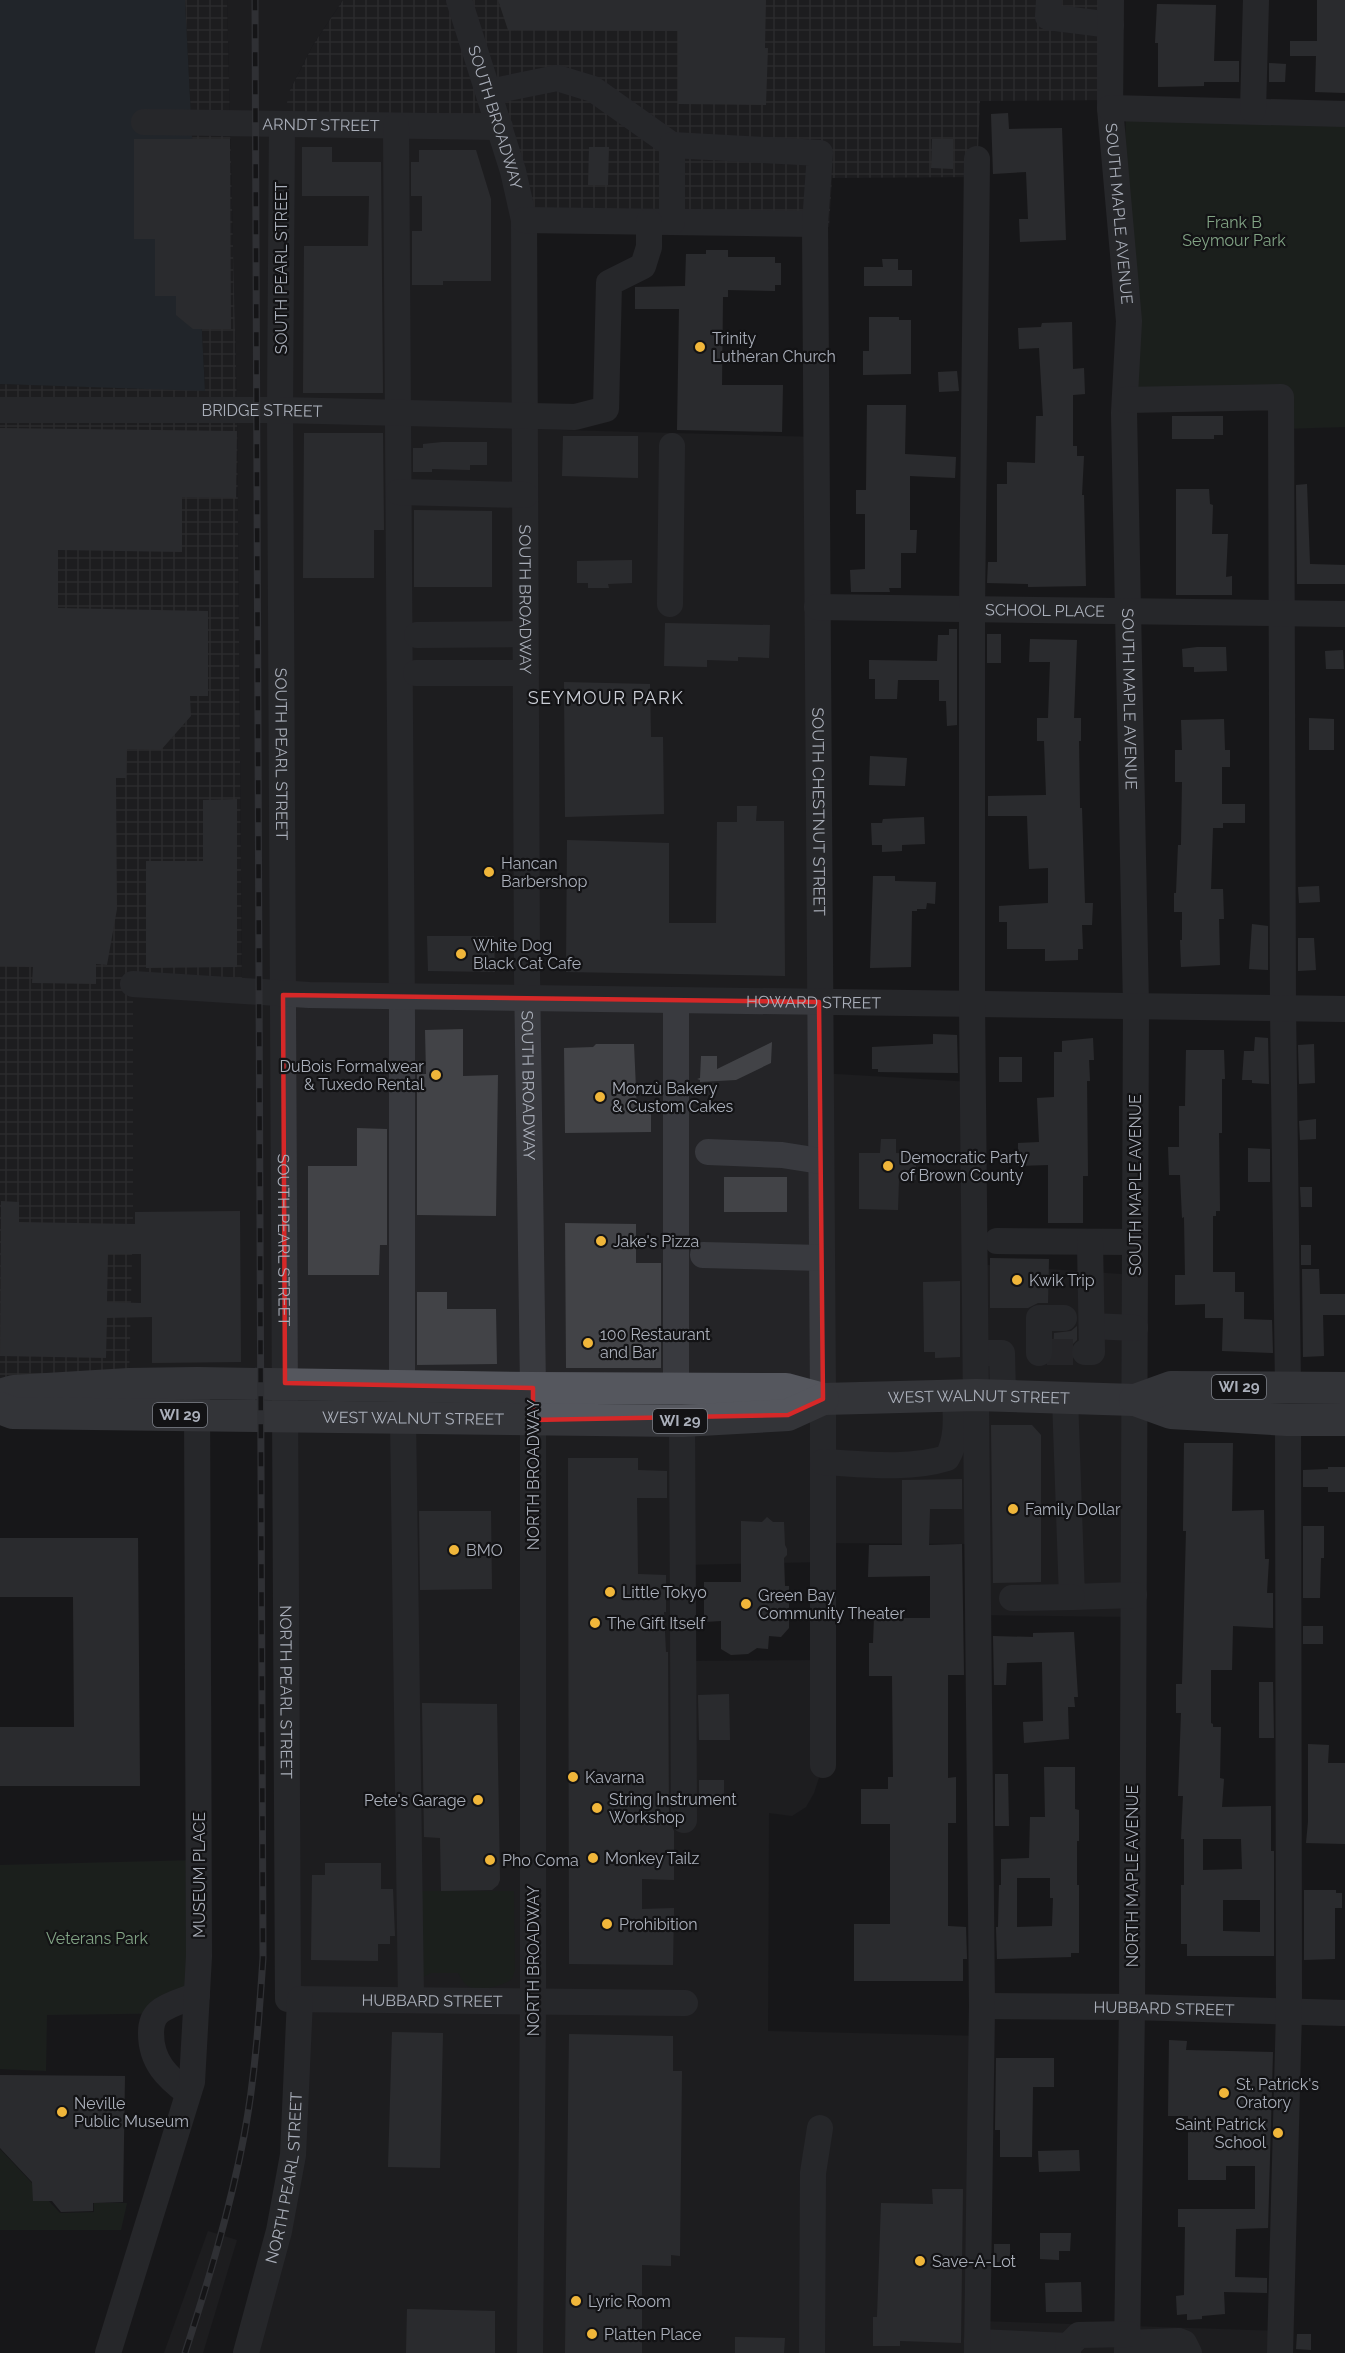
<svg xmlns="http://www.w3.org/2000/svg" width="1345" height="2353" font-family="Raleway,sans-serif">
	<style>
		.built { fill: #242427 }
		.industrial { fill: url(#industrial-grid) }
		.park { fill: #202821 }
		.water { fill: #2e373e }
		.building { fill: #424347; fill-rule: evenodd }
		.lines { fill: none; stroke-linecap: round; stroke-linejoin: round }
		.minor-tunnel { stroke: #35363a; stroke-width: 26; stroke-dasharray: 26 13; stroke-linecap: butt }
		.minor { stroke: #393a3f; stroke-width: 26 }
		.major { stroke: #55575e; stroke-width: 32 }
		.rail-casing { stroke: #4c4e54; stroke-width: 7 }
		.rail { stroke: #131315; stroke-width: 4.5; stroke-dasharray: 14; stroke-linecap: butt }
		.marked { fill: none; stroke: #d62828; stroke-width: 4.5; stroke-linejoin: round }
		.poi-dot { fill: #f0b63a; stroke: #131315; stroke-width: 2 }
		.labels { text-anchor: middle; dominant-baseline: central; stroke-width: 4.5; stroke-linejoin: round; paint-order: stroke }
		.shield { fill: #131315; stroke: #7d8088; stroke-width: 1.5 }
		.shield-label { font-size: 15px; font-weight: bold; fill: #aaafba }
		.street-label { font-size: 16px; fill: #aaafba; stroke: #131315 }
		.park-label { font-size: 16px; fill: #82a485; stroke: #131315 }
		.poi-label { font-size: 16px; fill: #aaafba; stroke: #131315; text-anchor: start }
		.neighbourhood-label { font-size: 18px; letter-spacing: 1.5px; fill: #cbced6; stroke: #131315 }
	</style>
	<defs>
		<pattern id="industrial-grid" width="8" height="8" patternUnits="userSpaceOnUse" patternTransform="scale(1.5)"><rect width="8" height="8" fill="#242427"/><path d="M0 4h8M4 0v8" fill="none" stroke="#414144"/></pattern>
	</defs>
	<rect width="100%" height="100%" fill="#18181a"/>
	<path class="built" d="M227,0h116l-30,45 -23,45 210,37 13,44 12,258 291,8 3,636 153,9 2,182 161,11 -2,342 -156,-2 -1,-71 -153,-1 -1,19 -141,3 5,96 137,-1v105l-9,28 -8,14 -14,9 -23,-3 -1,218 213,5 -4,285 303,10v22h-1034l48,-209 -9,-760h-156l4,-400 109,8 -5,-582z
		M208,2231l29,9 -34,113h-39z"/>
	<path class="industrial" d="M185,0h42l10,410 5,582 -109,-8v231l-4,169 -129,11v-1011l205,6z
		M343,0h768l-1,100 -130,1 -3,76 -145,1 -3,49 -14,-3 -291,-4 -24,-93 -218,-3 8,-34 23,-45z"/>
	<path class="park" d="M1345,114v313l-64,2 -1,-22 -155,6 -3,-188 4,-108z
		M199,1860l-3,153 -149,2 -1,56 -46,-2v-204z
		M417,1891h97l1,79 -3,9c-8,7 -37,14 -46,6 -3,-3 -6,-9 -8,-12h-27l-8,4z
		M0,2149l60,64 34,-1v-9h33l-6,27h-121z"/>
	<path class="water" d="M0,0h185l20,391 -205,-7z"/>
	<path class="building" d="M498,0h268l-1,48h3l-2,57 -88,-1v-73l-170,-1z
		M1317,0h28v93l-30,-1 1,-36h-26v-15h27z
		M1157,4l59,1 -2,56h25v21h-35v4l-46,1v-44h-3z
		M1269,63l17,1 -1,18h-16z
		M1008,113l1,16 53,-1 4,112 -46,2 -1,-23h9l-2,-47 -33,2 -2,-60z
		M134,139h96l1,190h-38l-17,-14v-19h-21v-57h-21z
		M932,139h21v30l-22,-1z
		M302,147h30v15h49l2,231h-80l1,-147h64l1,-50h-67z
		M589,147h20l-1,38h-20z
		M419,150h57l15,49v82h-48v4h-31v-54h10v-35h-11v-34h8z
		M706,250h22v7h47v6h6v22h-6v6l-47,-1v7h-5l-1,88h61l-1,47 -105,-2 2,-121h-44v-22l50,-1 1,-32h20z
		M882,259h16v11h14v16h-48v-19h19z
		M869,317h30v3h12v54l-48,1v-24h6z
		M1072,322l1,47 11,-1 1,26 -12,1v51h4v10h7l-2,39h2l2,91 -58,1v-3l-41,-1 1,-21h9v-78h10v-22l28,1 1,-47h7l-4,-68 -20,1 -1,-21 23,-1 1,-4z
		M957,371l2,20 -20,1 -1,-20z
		M867,405h39l-1,49 51,3 -1,21 -45,-2v54h7l-1,23h-15v35h-12l1,4h-39l-1,-22 15,-1v-55h-9v-24h10z
		M1172,416h51v19h-9v4h-42z
		M0,428l237,3 -1,67 -54,-1v55l-124,-2v58l150,3v85h-18l1,20 -30,34 -34,-1 -1,29h-10l1,131 -10,56 -11,-1v20l-64,-1 1,-16 -33,-1z
		M304,433h79l1,97h-10v48h-71z
		M563,436h75v42l-76,-2z
		M442,442h45v23h-17v5l-38,-1v3h-19v-24h10v-4z
		M1307,484l3,80 35,1v19h-48l-1,-99z
		M1176,489h33l1,15 3,1 -1,29h16l-2,43 6,-1v19h-56z
		M414,510l78,1v76h-78z
		M632,560v23l-24,1 1,4h-21v-5h-11v-22z
		M665,623l105,2 -1,33 -31,-1v4l-31,-1v7l-43,-1z
		M949,629h8v96l-10,1 -1,-25h-7v-21h-41l-1,19h-22v-20h-6v-19l68,1 1,-26h11z
		M987,634h14v29h-14z
		M1030,639l47,1 -3,78h7v23h-2l1,67h2l3,95h8l-1,22h-10l1,24h-5v11l-33,1v-12h-38v-27h-8v-16l49,-3v-35l-19,1 -2,-53h-39v-20l58,-1 -2,-54h-7v-23h11l2,-56h-21z
		M1197,647h29l1,24 -33,1v-5h-11l-1,-18z
		M1343,650l1,19h-18l-1,-18z
		M564,682l86,2 1,53h12l1,77 -99,3z
		M1309,718l25,1v31h-25z
		M1224,719l1,31h5v17h-8v37h23v19h-22v5h-10l-2,61h12l1,30h-5l1,46 -39,2 -1,-27h2v-28h-8v-19h2l2,-48h3l1,-63h-7v-32h7l-1,-30z
		M870,756l37,2 -2,28 -36,-1z
		M237,799v168l-91,1v-107h57v-61z
		M737,806h20l-1,15h28l1,155 -219,-4 1,-132 102,3v80h47l1,-101h20z
		M924,817l1,27 -23,1v6l-20,1v-7h-10l-1,-22h11l1,-4z
		M873,876h22v5l41,1 -1,22 -8,-1 -1,6h-9v2h-5l-1,56 -41,1z
		M1319,886l1,16 -21,1 -1,-16z
		M1252,924l16,2v44l-19,-1z
		M427,936h67l1,36 -67,-1z
		M1298,938h16l2,32 -18,1z
		M463,1029v47l35,-1 -2,141 -79,-1v-141h9l-1,-44z
		M933,1034l24,1 1,38 -80,-1v-3h-6v-22l61,-3z
		M1255,1037l13,1 1,46 -17,-1v-3h-10l2,-29h10z
		M1093,1038l1,22h-5l1,21h-3l1,95h-5v47h-35v-58l-30,1v-23l21,-1 -2,-44 17,-1v-45h8v-11z
		M772,1042l-1,21 -35,17 -36,2v-2l-3,-1 3,-1 1,-22h16v13z
		M596,1044h38l3,67h14v21l-86,1 -1,-85 29,-1z
		M1314,1044l1,39 -16,1 -1,-39z
		M1186,1050h38l1,29h-3v54h-3l1,78h-4v5h-3v56h22v20h9v27l28,1 1,33 -51,-2 1,-33h-18v-14l-30,1v-30h10l-1,-58 -2,1 -2,-43h-11l-1,-28h11v-41h6z
		M999,1057h23v25h-23z
		M1316,1119v20l-16,1 -1,-19z
		M357,1128l30,1v116h-7l-1,30h-71v-109h49z
		M881,1139h15v14l20,1v26l-17,-1 -1,31 -39,-1v-56h21z
		M1248,1148l22,1v33h-22z
		M724,1177h63v35h-63z
		M1300,1187h12v20h-11z
		M1,1201l18,1v20l116,2v-12l105,-1 1,151 -89,1v-46l-45,1 -1,40 -106,-2zM108,1254h33v49l-34,-1z
		M565,1223l71,1v39h25v105h-95z
		M1301,1245h10v20h-10z
		M990,1258l59,1 -1,44h-10l-10,5h-38z
		M1302,1269h17l1,25h25v21h-22l1,41 -21,1z
		M960,1281v76l-25,1v-6h-11l-1,-70z
		M417,1292h30v17h49l1,55 -80,1z
		M1077,1326v14l-5,5 -1,12h-18l1,-24 17,-2z
		M991,1425h41l9,10v147l-48,1z
		M1184,1443h49l-1,68 32,-1 1,49h4l-2,34h6v35l-40,-2 -1,44h-21v53l2,1v3h8l-1,51 4,1 -2,28 49,-1v45h3v105h-87v-12h-6v-59h3v-46h-3l2,-43h-5l3,-83h-5v-29h6l4,-153h-3zM1203,1839h38l1,30 -39,1zM1223,1900h37v32l-37,-1z
		M568,1458h70v12l29,1v27h-30l1,76 28,1v37h-2l2,40h2l1,168 5,11v49l-32,-1v30l32,-1 -1,57 -104,-1z
		M1328,1467h17v25h-17v-5h-25v-17l25,-1z
		M962,1479v30h-32l-1,36 33,-1 2,131h-16v103l8,-1v46h-8v103l18,1 1,32h-4v22h-109v-57h36v-100h-29v-35h27v-12h5l-1,-101h-23v-33h4l1,-25h56v-42l-62,1 1,-32h33v-65z
		M419,1511h72l1,78 -72,1z
		M767,1517l6,5h11l1,23 2,4v6l-3,3 1,28h4v42l-8,9 -12,-1 -1,13 -11,-1 -9,6 -17,1 -10,-6v-28l-17,1v-40h37v-61l21,1z
		M1303,1526h21v32h-3l-1,40h-17z
		M0,1538h138l2,248h-140v-59h74l-1,-130h-73z
		M1303,1626h20v18h-20z
		M1074,1632l4,65h-4l1,10h-7l1,32 -45,4 -1,-21 20,-1 -1,-59 -35,1 -1,22h-12l-1,-49 40,1v-4z
		M1259,1682h14l1,56h-15z
		M729,1694l1,46h-31l-1,-45z
		M422,1703l75,1 3,176 -2,5 -6,5 -51,1 -1,-53 -16,-1z
		M1308,1744l21,1 -1,18h17v81l-39,-1 2,-21z
		M1044,1767h31v42l4,1v31h-2v44h2v68h-8v4l-74,2 -1,-32h2l1,-42h2v-26l28,-1 1,-41h15zM1017,1878h33v20h3l-1,28 -35,1z
		M995,1774h13l1,52h-14z
		M699,1780h25v22h-25z
		M325,1863h56v26h12l2,47h-5v8h-12v17l-67,-1 1,-85h13z
		M1304,1890h32v3h6v15h-7v51l-31,1z
		M392,2032l51,1 -3,135 -52,-1z
		M569,2034l104,2v35h9l-2,185 -9,-1v11l-29,-1v88h-77z
		M1169,2040l18,1 -1,9 87,2 -5,176 -32,1 -1,48 32,1v15l-43,-1 1,22 -23,2v3l-15,1v-6l-10,1 -1,-19 8,-1 1,-68h-7v-18h77v-43h-29v14h-38v-64h-20z
		M996,2058h58v29h-21l-1,70h-32v-27h-5z
		M0,2075l125,1 -2,126 -30,1v8l-32,1 -9,-11h-19l-1,-19 -32,-34z
		M1079,2150l1,21 -41,1 -1,-21z
		M932,2189h31l-2,154 -61,-2v5h-27v-29h4l4,-114 52,1z
		M1040,2233h31l-1,18h-11v9l-19,-1z
		M994,2244h16v18h-16z
		M1081,2282l1,30h-36l-1,-29z
		M407,2309l88,2v42h-89z
		M1297,2334h14v16l-15,-1z
		M735,2337l50,1 -1,15h-49z"/>
	<g class="lines">
		<path class="minor-tunnel" d="M1047,1352h38"/>
		<g class="minor">
			<path id="s1" d="M459,0l54,171 11,49 3,754 6,414v613l-3,352"/>
			<path d="M1049,0l-1,17 63,8"/>
			<path id="s2" d="M1111,0l-1,108 19,213 -5,92 12,593 -4,1001 -5,346"/>
			<path d="M489,92l68,-14 36,11 79,56"/>
			<path d="M1110,108l235,6"/>
			<path d="M1253,110l3,-110"/>
			<path id="s3" d="M144,122l356,5"/>
			<path id="s4" d="M282,124l-2,286 8,1589 397,4"/>
			<path d="M396,126l6,893v367"/>
			<path d="M524,220l291,4"/>
			<path id="s5" d="M672,222v-77l148,8 -5,71 8,1175v366"/>
			<path d="M1125,400l156,-3 2,611 5,379"/>
			<path id="s6" d="M0,410h280l295,7 31,-8 3,-126 34,-17 6,-19v-25"/>
			<path d="M399,492l126,3"/>
			<path d="M670,604l2,-158"/>
			<path id="s7" d="M817,607l528,7"/>
			<path d="M417,635l108,-1"/>
			<path d="M416,673h110"/>
			<path id="s8" d="M133,984l176,11 1036,14"/>
			<path d="M708,1152l74,3 38,6"/>
			<path d="M997,1241l138,1"/>
			<path d="M703,1255l118,3"/>
			<path d="M1092,1326l43,2"/>
			<path d="M1085,1352h7l-2,-110"/>
			<path d="M976,1353h26l1,43"/>
			<path d="M1039,1353v-35h25"/>
			<path d="M676,1389v-389"/>
			<path d="M1065,1398l7,199 62,-2"/>
			<path d="M403,1418l8,582"/>
			<path d="M682,1421l2,399"/>
			<path d="M823,1462c39,2 85,8 124,-4 11,-18 9,-42 8,-62"/>
			<path d="M1012,1598l60,-1"/>
			<path id="s9" d="M982,2006l150,1 213,6"/>
			<path d="M188,2093c-21,-16 -37,-31 -37,-60 0,-7 1,-15 8,-21 9,-8 26,-12 38,-17"/>
			<path d="M977,2342l91,4v7"/>
			<path d="M1127,2343l52,-2 5,2 5,10"/>
			<path d="M1068,2346l11,-11 49,-1"/>
			<path d="M108,2353l84,-271 7,-126 -2,-560"/>
			<path id="s10" d="M246,2353l33,-122 14,-76 7,-156"/>
			<path d="M812,2353l1,-180 7,-45"/>
			<path d="M977,2353l5,-347 -10,-1002v-395l5,-450"/>
			<path d="M1280,2353l9,-342 -1,-591"/>
		</g>
		<g class="major">
			<path id="s11" d="M0,1395l14,-4 115,-7 68,-1 336,5 253,1 37,10 153,-4 159,5 36,13 117,7h57"/>
			<path d="M1135,1400l36,-13 174,1"/>
			<path id="s12" d="M0,1408l13,5 669,8 106,-6 35,-16"/>
		</g>
		<defs>
			<path id="rail" d="M185,2353c23,-71 45,-143 59,-217 11,-58 15,-118 19,-178l-8,-1958"/>
		</defs>
		<use href="#rail" class="rail-casing"/>
		<use href="#rail" class="rail"/>
	</g>
	<path d="M0 0H1345V2353H0ZM283,995l536,7 4,397 -35,16 -255,5v-32l-248,-5z" fill="#18181a" fill-opacity=".55" fill-rule="evenodd"/>
	<path class="marked" d="M283,995l536,7 4,397 -35,16 -255,5v-32l-248,-5z"/>
	<g class="poi-dot">
		<circle cx="700" cy="347" r="6"/>
		<circle cx="489" cy="872" r="6"/>
		<circle cx="461" cy="954" r="6"/>
		<circle cx="436" cy="1075" r="6"/>
		<circle cx="600" cy="1097" r="6"/>
		<circle cx="888" cy="1166" r="6"/>
		<circle cx="601" cy="1241" r="6"/>
		<circle cx="1017" cy="1280" r="6"/>
		<circle cx="588" cy="1343" r="6"/>
		<circle cx="1013" cy="1509" r="6"/>
		<circle cx="454" cy="1550" r="6"/>
		<circle cx="610" cy="1592" r="6"/>
		<circle cx="746" cy="1604" r="6"/>
		<circle cx="595" cy="1623" r="6"/>
		<circle cx="573" cy="1777" r="6"/>
		<circle cx="478" cy="1800" r="6"/>
		<circle cx="597" cy="1808" r="6"/>
		<circle cx="593" cy="1858" r="6"/>
		<circle cx="490" cy="1860" r="6"/>
		<circle cx="607" cy="1924" r="6"/>
		<circle cx="1224" cy="2093" r="6"/>
		<circle cx="62" cy="2112" r="6"/>
		<circle cx="1278" cy="2133" r="6"/>
		<circle cx="920" cy="2261" r="6"/>
		<circle cx="576" cy="2301" r="6"/>
		<circle cx="592" cy="2334" r="6"/>
	</g>
	<g class="labels">
		<g class="shield">
			<rect x="1212" y="1375" width="54" height="24" rx="4.5"/>
			<rect x="153" y="1403" width="54" height="24" rx="4.5"/>
			<rect x="653" y="1409" width="54" height="24" rx="4.5"/>
		</g>
		<g class="shield-label">
			<text x="1239" y="1387">WI 29</text>
			<text x="180" y="1415">WI 29</text>
			<text x="680" y="1421">WI 29</text>
		</g>
		<g class="street-label">
			<text stroke="none"><textPath href="#s1" startOffset="123">SOUTH BROADWAY</textPath></text>
			<text stroke="none"><textPath href="#s3" startOffset="177">ARNDT STREET</textPath></text>
			<text stroke="none"><textPath href="#s2" startOffset="214">SOUTH MAPLE AVENUE</textPath></text>
			<text transform="translate(281 268) rotate(-90)">SOUTH PEARL STREET</text>
			<text stroke="none"><textPath href="#s6" startOffset="262">BRIDGE STREET</textPath></text>
			<text stroke="none"><textPath href="#s1" startOffset="609">SOUTH BROADWAY</textPath></text>
			<text stroke="none"><textPath href="#s7" startOffset="228">SCHOOL PLACE</textPath></text>
			<text stroke="none"><textPath href="#s2" startOffset="700">SOUTH MAPLE AVENUE</textPath></text>
			<text stroke="none"><textPath href="#s4" startOffset="630">SOUTH PEARL STREET</textPath></text>
			<text stroke="none"><textPath href="#s5" startOffset="884">SOUTH CHESTNUT STREET</textPath></text>
			<text stroke="none"><textPath href="#s8" startOffset="681">HOWARD STREET</textPath></text>
			<text stroke="none"><textPath href="#s1" startOffset="1095">SOUTH BROADWAY</textPath></text>
			<text transform="translate(1135 1185) rotate(-90)">SOUTH MAPLE AVENUE</text>
			<text stroke="none"><textPath href="#s4" startOffset="1116">SOUTH PEARL STREET</textPath></text>
			<text stroke="none"><textPath href="#s11" startOffset="981">WEST WALNUT STREET</textPath></text>
			<text stroke="none"><textPath href="#s12" startOffset="414">WEST WALNUT STREET</textPath></text>
			<text transform="translate(533 1475) rotate(-90)">NORTH BROADWAY</text>
			<text stroke="none"><textPath href="#s4" startOffset="1568">NORTH PEARL STREET</textPath></text>
			<text transform="translate(199 1875) rotate(-90)">MUSEUM PLACE</text>
			<text transform="translate(1132 1876) rotate(-90)">NORTH MAPLE AVENUE</text>
			<text transform="translate(533 1961) rotate(-90)">NORTH BROADWAY</text>
			<text stroke="none"><textPath href="#s4" startOffset="2019">HUBBARD STREET</textPath></text>
			<text stroke="none"><textPath href="#s9" startOffset="182">HUBBARD STREET</textPath></text>
			<text stroke="none"><textPath href="#s10" startOffset="180">NORTH PEARL STREET</textPath></text>
		</g>
		<g class="park-label">
			<text x="1234" y="222">Frank B<tspan x="1234" dy="18">Seymour Park</tspan></text>
			<text x="97" y="1938">Veterans Park</text>
		</g>
		<g class="poi-label">
			<text x="712" y="338">Trinity<tspan x="712" dy="18">Lutheran Church</tspan></text>
			<text x="501" y="863">Hancan<tspan x="501" dy="18">Barbershop</tspan></text>
			<text x="473" y="945">White Dog<tspan x="473" dy="18">Black Cat Cafe</tspan></text>
			<text x="424" y="1066" text-anchor="end">DuBois Formalwear<tspan x="424" dy="18">&amp; Tuxedo Rental</tspan></text>
			<text x="612" y="1088">Monzù Bakery<tspan x="612" dy="18">&amp; Custom Cakes</tspan></text>
			<text x="900" y="1157">Democratic Party<tspan x="900" dy="18">of Brown County</tspan></text>
			<text x="613" y="1241">Jake's Pizza</text>
			<text x="1029" y="1280">Kwik Trip</text>
			<text x="600" y="1334">100 Restaurant<tspan x="600" dy="18">and Bar</tspan></text>
			<text x="1025" y="1509">Family Dollar</text>
			<text x="466" y="1550">BMO</text>
			<text x="622" y="1592">Little Tokyo</text>
			<text x="758" y="1595">Green Bay<tspan x="758" dy="18">Community Theater</tspan></text>
			<text x="607" y="1623">The Gift Itself</text>
			<text x="585" y="1777">Kavarna</text>
			<text x="609" y="1799">String Instrument<tspan x="609" dy="18">Workshop</tspan></text>
			<text x="466" y="1800" text-anchor="end">Pete's Garage</text>
			<text x="605" y="1858">Monkey Tailz</text>
			<text x="502" y="1860">Pho Coma</text>
			<text x="619" y="1924">Prohibition</text>
			<text x="1236" y="2084">St. Patrick's<tspan x="1236" dy="18">Oratory</tspan></text>
			<text x="74" y="2103">Neville<tspan x="74" dy="18">Public Museum</tspan></text>
			<text x="1266" y="2124" text-anchor="end">Saint Patrick<tspan x="1266" dy="18">School</tspan></text>
			<text x="932" y="2261">Save-A-Lot</text>
			<text x="588" y="2301">Lyric Room</text>
			<text x="604" y="2334">Platten Place</text>
		</g>
		<g class="neighbourhood-label">
			<text x="606" y="697">SEYMOUR PARK</text>
		</g>
	</g>
</svg>
